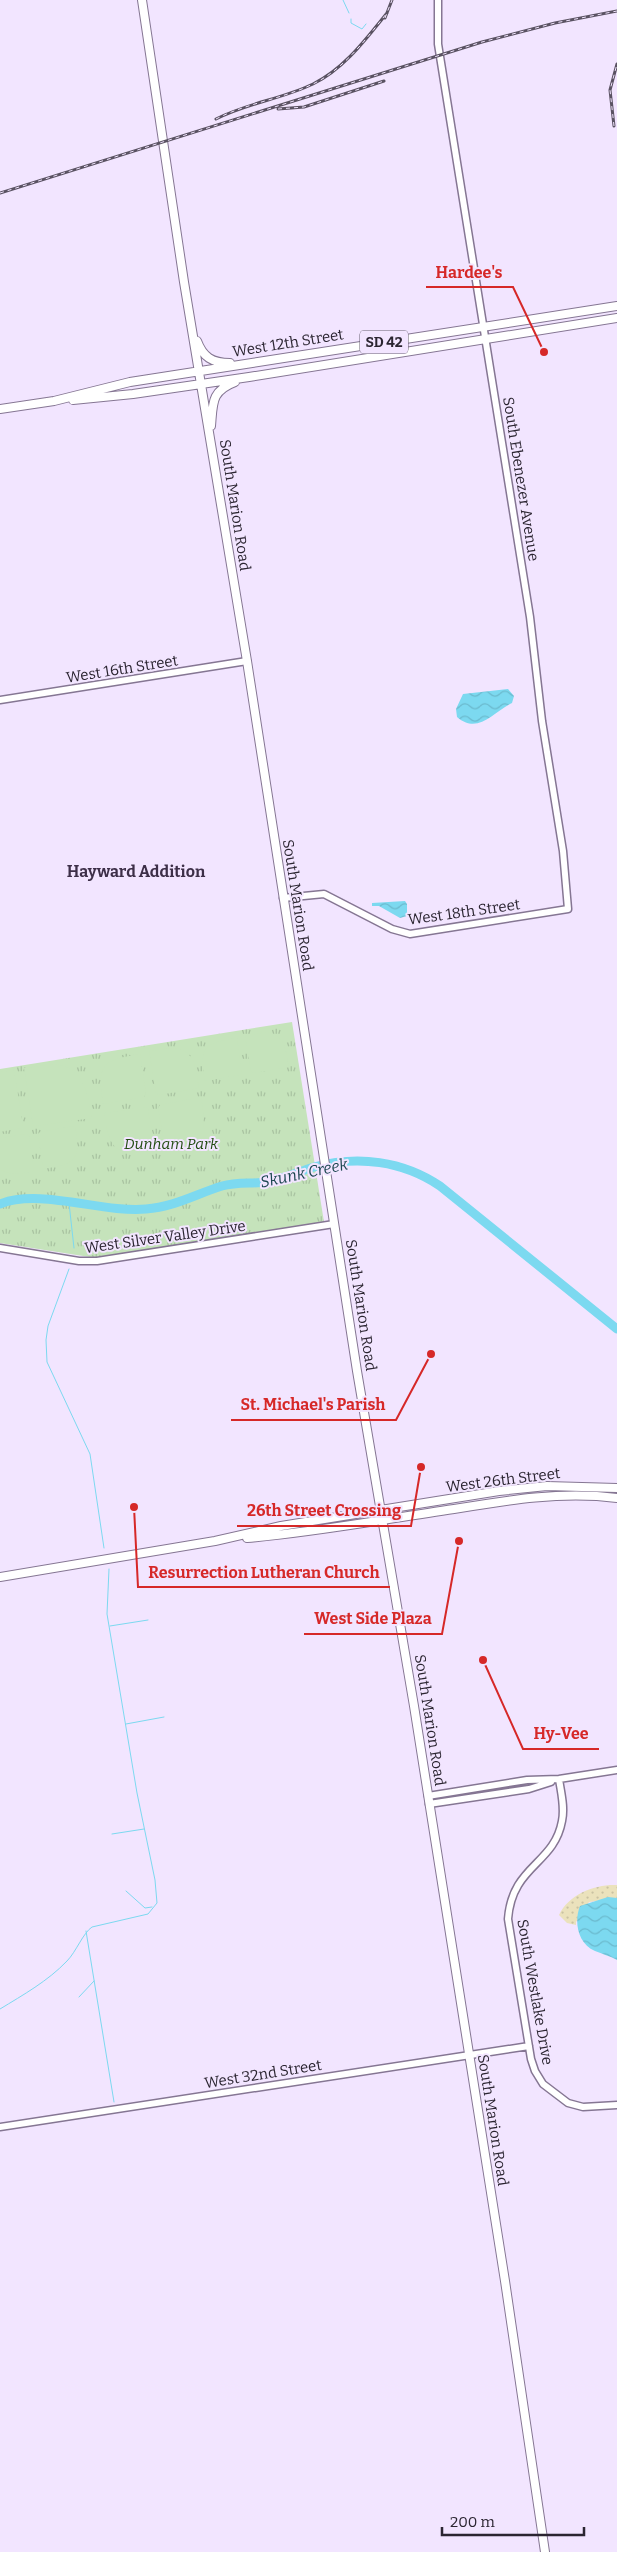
<svg xmlns="http://www.w3.org/2000/svg" width="617" height="2552" font-family="Bitter,serif">
	<style>
		.sand { fill: url(#sand-dots) }
		.park { fill: url(#park-tufts) }
		.garden { fill: #c5e3bb }
		.water { fill: url(#water-waves) }
		.lines { fill: none; stroke-linecap: round; stroke-linejoin: round }
		.stream { stroke: #7cd9f0; stroke-width: 1 }
		.river { stroke: #7cd9f0; stroke-width: 9 }
		.minor-casing { stroke: #857693; stroke-width: 9 }
		.major-casing { stroke: #857693; stroke-width: 10 }
		.minor { stroke: #fff; stroke-width: 6 }
		.major { stroke: #fff; stroke-width: 8 }
		.rail-casing { stroke: #5a5262; stroke-width: 3 }
		.rail { stroke: #f2e5ff; stroke-width: 1; stroke-dasharray: 4; stroke-linecap: butt }
		.labels { text-anchor: middle; dominant-baseline: central; stroke-width: 4; stroke-linejoin: round; paint-order: stroke }
		.shield { fill: #f2e5ff; stroke: #675f6f; stroke-width: 1 }
		.shield-label { font-size: 14px; font-weight: bold; fill: #2b2531 }
		.street-label { font-size: 15px; fill: #2b2531; stroke: #f2e5ff }
		.park-label { font-size: 15px; font-style: italic; fill: #224c11; stroke: #f2e5ff }
		.neighbourhood-label { font-size: 16px; font-weight: bold; fill: #3d2f48; stroke: #f2e5ff }
		.water-label { font-size: 16px; font-style: italic; fill: #1a454f; stroke: #f2e5ff }
		.leader { fill: none; stroke: #d62828; stroke-width: 2 }
		.callout-dot { fill: #d62828; stroke: #f2e5ff; stroke-width: 2 }
		.callout-label { font-size: 16px; text-anchor: middle; font-weight: bold; fill: #d62828; stroke: #f2e5ff; stroke-width: 4; stroke-linejoin: round; paint-order: stroke }
	</style>
	<defs>
		<pattern id="sand-dots" width="8" height="8" patternUnits="userSpaceOnUse" patternTransform="scale(1.25)"><rect width="8" height="8" fill="#ebe2bc"/><path d="M2 2h.1M6 6h.1" fill="none" stroke="#cac2a2" stroke-width="1.8" stroke-linecap="round"/></pattern>
		<pattern id="park-tufts" width="24" height="20" patternUnits="userSpaceOnUse" patternTransform="scale(1.25)"><rect width="24" height="20" fill="#c5e3bb"/><path d="M3 7l-1-3M5 7V3M7 7l1-3M15 17l-1-3M17 17v-4M19 17l1-3" fill="none" stroke="#a9c3a1"/></pattern>
		<pattern id="water-waves" width="16" height="10" patternUnits="userSpaceOnUse" patternTransform="scale(1.25)"><rect width="16" height="10" fill="#7cd9f0"/><path d="M0 5q4-4 8 0t8 0" fill="none" stroke="#6bbace"/></pattern>
	</defs>
	<rect width="100%" height="100%" fill="#f2e5ff"/>
	<path class="sand" d="M617,1885v13l-28,4 -13,20v3l-9,-2 -8,-8c10,-21 36,-31 58,-30z"/>
	<path class="park" d="M292,1022l32,200 -228,36 -96,-15v-174z"/>
	<path class="garden" d="M267,1032c19,3 19,20 22,35l-35,6 -3,-2 -6,-35z
		M237,1038l5,35 -2,2 -35,6c-6,-34 -2,-38 32,-43z
		M174,1048c22,2 22,23 25,40l-40,7 -3,-2 -7,-42z
		M140,1054l6,40 -2,3 -41,7c-6,-39 -2,-44 37,-50z
		M55,1064c29,4 33,29 37,54l-56,8 -3,-1 -9,-57z
		M14,1070l9,55 -2,3 -21,4v-60z
		M201,1097c7,40 2,45 -36,51l-7,-40 2,-3z
		M145,1107l3,2 7,41c-39,6 -45,2 -51,-37z
		M75,1126c6,34 2,38 -32,43l-5,-35 2,-2z
		M26,1134l3,2 5,35c-12,2 -23,6 -34,-2v-31z"/>
	<path class="water" d="M508,689l6,7 -2,7c-20,10 -34,32 -55,14l-1,-8 7,-15z
		M405,901l2,3v12l-7,2 -21,-12h-7v-3z
		M608,1897l9,1v62c-7,-4 -15,-6 -22,-9 -18,-8 -21,-30 -15,-45z"/>
	<g class="lines">
		<path class="stream" d="M343,0l6,13
			M351,19v4l11,6 4,-5
			M69,1203l5,45
			M69,1269l-21,57 -2,14 1,22 43,92 14,94
			M110,1626l38,-6
			M126,1724l38,-7
			M112,1834l32,-5
			M126,1891l19,17 7,-1
			M86,1931l28,171
			M79,1997l15,-16
			M0,2009c23,-14 48,-28 67,-48 9,-9 16,-28 25,-34l56,-13 9,-11 -2,-23 -18,-87 -30,-179 2,-45"/>
		<path class="river" d="M0,1204c40,-16 102,9 146,5 28,-2 50,-15 76,-23 15,-4 30,-2 45,-4 16,-3 31,-10 47,-15 44,-12 89,-6 126,19l177,143"/>
		<defs>
			<path id="minor" d="M0,700l247,-39
				M283,898l41,-4 68,35 18,5 158,-25 -5,-58 -21,-130 -12,-104 -92,-573v-44
				M0,1248l79,13h18l237,-37
				M559,1779c2,14 6,28 3,42 -8,44 -50,44 -54,98l23,140 4,12 8,13 25,19 15,4 34,-2
				M428,1796l99,-16 32,-1 58,-9
				M429,1804l100,-15 22,-7
				M0,2127l529,-81"/>
			<path id="major" d="M142,0l42,282 63,379 110,710 57,335 91,575 40,271
				M197,341c6,16 15,22 33,22
				M73,400l60,-6 116,-17 368,-59
				M0,409l54,-8 76,-19 487,-76
				M211,426c2,-23 0,-35 24,-44
				M247,1538c70,-6 138,-19 207,-29 54,-9 108,-18 163,-11
				M0,1577l215,-36 66,-15 218,-35 48,-5 70,2"/>
		</defs>
		<use href="#minor" class="minor-casing"/>
		<use href="#major" class="major-casing"/>
		<use href="#minor" class="minor"/>
		<use href="#major" class="major"/>
		<defs>
			<path id="rail" d="M385,18l7,-18
				M278,109l26,-2 80,-26
				M216,119c31,-16 66,-20 97,-35 31,-15 53,-45 74,-71
				M614,126l-4,-36 7,-26
				M0,193l482,-151 73,-19 62,-12"/>
		</defs>
		<use href="#rail" class="rail-casing"/>
		<use href="#rail" class="rail"/>
	</g>
	<g class="labels">
		<rect class="shield" x="360" y="330.5" width="48" height="23" rx="4"/>
		<g class="shield-label">
			<text x="384" y="342">SD 42</text>
		</g>
		<g class="street-label">
			<text transform="translate(288 343) rotate(-9)">West 12th Street</text>
			<text transform="translate(521 479) rotate(81)">South Ebenezer Avenue</text>
			<text transform="translate(235 505) rotate(81)">South Marion Road</text>
			<text transform="translate(122 669) rotate(-9)">West 16th Street</text>
			<text transform="translate(298 905) rotate(81)">South Marion Road</text>
			<text transform="translate(464 912) rotate(-8)">West 18th Street</text>
			<text transform="translate(165 1237) rotate(-8)">West Silver Valley Drive</text>
			<text transform="translate(361 1305) rotate(81)">South Marion Road</text>
			<text transform="translate(503 1480) rotate(-7)">West 26th Street</text>
			<text transform="translate(430 1720) rotate(81)">South Marion Road</text>
			<text transform="translate(535 1992) rotate(80)">South Westlake Drive</text>
			<text transform="translate(263 2074) rotate(-9)">West 32nd Street</text>
			<text transform="translate(493 2120) rotate(81)">South Marion Road</text>
		</g>
		<g class="park-label">
			<text x="171" y="1144">Dunham Park</text>
		</g>
		<g class="neighbourhood-label">
			<text x="136" y="871">Hayward Addition</text>
		</g>
		<g class="water-label">
			<text transform="translate(304 1173) rotate(-12)">Skunk Creek</text>
		</g>
	</g>
	<path class="leader" d="M544 352L513 287H426M431 1354L396 1420H231M421 1467L411 1526H237M134 1507L138 1587H390M459 1541L442 1634H304M483 1660L523 1749H599"/>
	<g class="callout-dot">
		<circle cx="544" cy="352" r="5"/>
		<circle cx="431" cy="1354" r="5"/>
		<circle cx="421" cy="1467" r="5"/>
		<circle cx="134" cy="1507" r="5"/>
		<circle cx="459" cy="1541" r="5"/>
		<circle cx="483" cy="1660" r="5"/>
	</g>
	<g class="callout-label">
		<text x="469" y="278">Hardee's</text>
		<text x="313" y="1410">St. Michael's Parish</text>
		<text x="324" y="1516">26th Street Crossing</text>
		<text x="264" y="1578">Resurrection Lutheran Church</text>
		<text x="373" y="1624">West Side Plaza</text>
		<text x="561" y="1739">Hy-Vee</text>
	</g>
	<path d="M442 2527v8h142v-8" fill="none" stroke="#2b2531" stroke-width="2.5"/>
	<text x="450" y="2527" font-size="15" fill="#2b2531" stroke="#f2e5ff" stroke-width="4" paint-order="stroke">200 m</text>
</svg>
